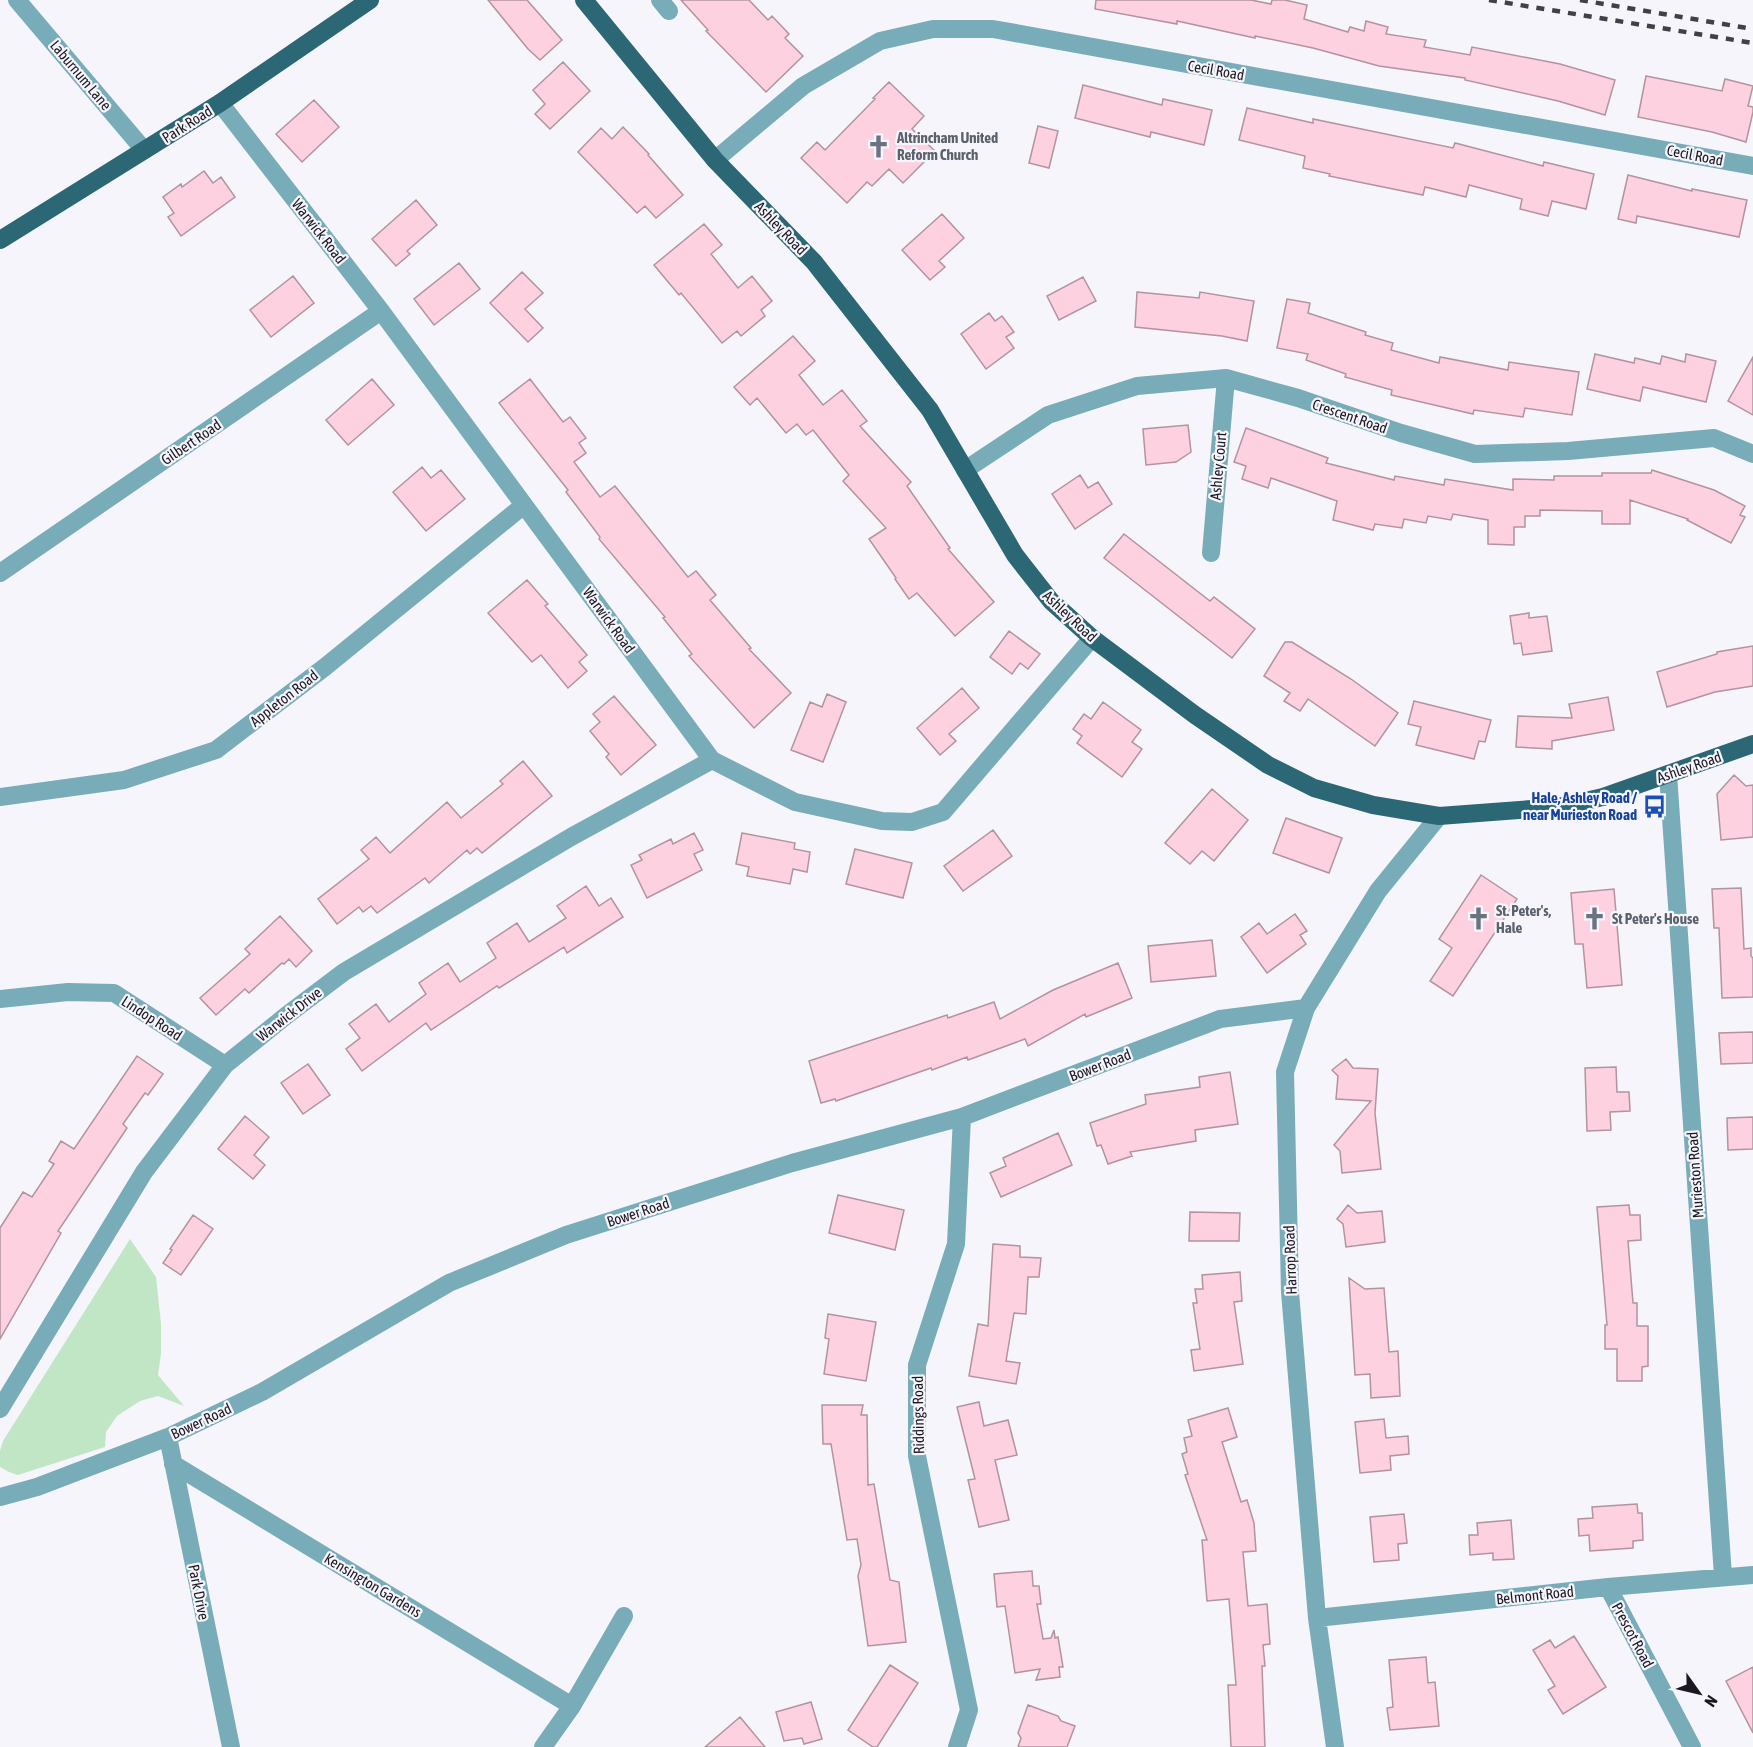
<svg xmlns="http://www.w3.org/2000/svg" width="1753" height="1747" font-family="'Asap Condensed',sans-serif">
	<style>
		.green { fill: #c1e6c6 }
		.building { fill: #fed1e0; stroke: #b3939e; stroke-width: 1.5 }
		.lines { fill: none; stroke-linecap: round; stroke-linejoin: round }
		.minor { stroke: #78acb9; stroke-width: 18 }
		.major { stroke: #2b6775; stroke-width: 18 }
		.rail { stroke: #423f49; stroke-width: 4.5; stroke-dasharray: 8 8; stroke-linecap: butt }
		.labels { text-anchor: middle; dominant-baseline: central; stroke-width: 4.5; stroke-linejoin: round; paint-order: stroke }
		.street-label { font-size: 15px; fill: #1b1823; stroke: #f6f5fb }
		.worship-label { font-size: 15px; font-weight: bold; fill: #5b616d; stroke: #f6f5fb; text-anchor: start }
		.transit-label { font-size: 15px; font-weight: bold; fill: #164399; stroke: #f6f5fb; text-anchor: end }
	</style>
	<rect width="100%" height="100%" fill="#f6f5fb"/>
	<path class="green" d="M130,1239l26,38 5,47v30l-3,21 26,31 -26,-10 -18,5 -23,15 -11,16 -1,15 -87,28 -9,-3 -9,-5v-16l3,-10z"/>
	<path class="building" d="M488,0h39l35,40 -22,20 -12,-11z
		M681,0h68l19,20 4,-4 17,18 -4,4 18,18 -37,36 -60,-61 2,-1z
		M1096,0h155l20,4 1,-4h13l22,5 -3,14 44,13 2,-5 14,4 2,-10 22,6 -2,7 40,6 -2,7 46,8 2,-8 88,17 55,16 -10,35 -47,-14 -93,-21v-2l-86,-12 -66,-18 -58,-12v2l-78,-17v3l-82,-15z
		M563,62l27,29 -40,38 -15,-15 10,-10 -12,-14z
		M1646,76l76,15 3,-12 28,7 -5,20 5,1v5l-7,30 -34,-10 -74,-15z
		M889,82l35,34 -12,13 23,22 -32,32 -14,-14 -17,17 -5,-4 -20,21 -46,-45 16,-16 8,8 50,-51 -2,-1z
		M1083,85l79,20 1,-6 49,11 -8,35 -53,-13 -1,5 -75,-19z
		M314,100l25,27 -37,35 -26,-28z
		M1247,108l66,15v-4l140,29 2,-5 88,23 1,-4 50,12 -8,35 -34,-8 -4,15 -28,-7 2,-10 -53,-14 -3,12 -41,-10 -2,8 -94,-19 1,-2 -27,-6 2,-12 -66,-16z
		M1038,126l20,5 -9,37 -20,-5z
		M623,127l26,27 -1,1 35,40 -27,23 -11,-12 -8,7 -59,-61 23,-24 11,11z
		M204,171l9,12 8,-6 14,20 -54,39 -13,-19 6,-4 -11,-16 18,-13 1,3z
		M1628,175l64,16v-2l55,11 -8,37 -102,-21 -1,7 -18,-4z
		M416,200l21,25 -30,26 3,3 -14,12 -24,-27z
		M942,214l22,24 -25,23 6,6 -15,13 -28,-30z
		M704,224l18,21 -11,9 27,34 14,-12 20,25 -11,9 4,6 -24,20 -4,-5 -15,12 -41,-50 -2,2 -25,-30z
		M459,263l21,26 -46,36 -20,-26z
		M522,272l21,21 -18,16 18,19 -15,14 -38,-39z
		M293,276l21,27 -43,34 -21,-27z
		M1083,277l13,24 -37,19 -12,-24z
		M1137,292l62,6 1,-6 54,9 -7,40 -25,-5 -87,-9z
		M1287,299l23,4 -2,10 58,19 -1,3 28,8 -2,7 48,13 1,-6 68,13 1,-8 70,10 -7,43 -47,-7 -2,9 -49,-7 -1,4 -82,-19 1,-5 -47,-13 1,-3 -40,-14 2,-6 -31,-6z
		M989,313l6,8 7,-5 12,16 -8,5 8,11 -28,21 -25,-35z
		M793,336l22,25 -16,14 24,30 19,-15 25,31 -7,5 51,56 -4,4 43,62 -2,1 46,53 -39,34 -38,-43 -8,6 -14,-20 1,-1 -27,-39 17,-11 -43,-47 6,-6 -36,-45 -7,5 -9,-11 -11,9 -29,-35 -7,7 -16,-18z
		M1595,354l39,9 1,-5 25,6 2,-8 23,6 1,-8 30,7 -10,41 -63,-15 -3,14 -53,-12z
		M1753,357v58l-25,-14z
		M372,379l22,26 -46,40 -22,-25z
		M530,379l33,43 7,-5 16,21 -7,5 7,10 -12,9 26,35 15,-11 73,91 8,-6 20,24 -6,5 41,48 -2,1 42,44 -37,35 -65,-72 3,-2 -29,-36 2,-1 -66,-78 1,-2 -34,-45 2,-2 -69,-87z
		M1188,425l3,27 -15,10 -30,3 -3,-36z
		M1246,428l82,30 -2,5 68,17 1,-4 49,9 1,-6 68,11v-11l41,1v-4h48v-3h49l1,-3 62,20 31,16 -5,9 5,2 -14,26 -44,-23 1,-1 -58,-19v24h-28v-13l-62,-1v6h-15v11h-11v18l-26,-1v-24l-35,-6 -2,6 -23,-4 -2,7 -22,-4 -2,9 -27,-4 -2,6 -40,-10 4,-19 -66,-23 -3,10 -26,-9 4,-13 -12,-4z
		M422,467l9,11 10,-8 24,29 -39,32 -33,-39z
		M1080,475l8,13 10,-6 14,22 -37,25 -23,-35z
		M1124,534l86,67 4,-4 41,32 -23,29 -128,-100z
		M527,580l21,24 -3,2 42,49 -8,7 8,9 -19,17 -27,-33 -9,7 -44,-49z
		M1529,613v5l18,-2 5,35 -29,4 -2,-12 -7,1 -4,-28z
		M1009,631l31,23 -12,15 -8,-6 -8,11 -22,-17z
		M1285,642h7l59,37 47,34 -23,33 -67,-47 -8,12 -16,-10 6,-8 -26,-17z
		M1753,646v40l-38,6 -48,15 -10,-35 60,-18v-2z
		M962,688l17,20 -30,26 7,7 -16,14 -23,-27z
		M827,694l19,8 -23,60 -32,-12 19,-48 12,5z
		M614,696l42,49 -35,30 -15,-18 3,-3 -19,-23 10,-9 -7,-8z
		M1608,697l6,33 -62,11v8l-36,-2 2,-31 54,2 -3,-14z
		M1414,701l77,19 -6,22 -6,-1 -5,18 -58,-14 5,-18 -13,-3z
		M1103,702l38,28 -9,12 10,7 -20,28 -45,-34 5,-7 -9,-7 11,-15 7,5z
		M523,761l29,35 -70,57 -5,-5 -7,6 -3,-4 -38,33 -4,-5 -48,35 -6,-7 -8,6 -4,-5 -22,17 -19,-25 51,-40 -8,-9 15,-13 14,16 57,-51 14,16 42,-34 -3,-3z
		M1734,775l12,11 7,-1v52l-32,3 -4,-46z
		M1212,789l36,31 -34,41 -12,-10 -12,13 -25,-21z
		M1286,818l56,20 -13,35 -56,-20z
		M993,830l19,26 -49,35 -19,-25z
		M694,833l9,17 -9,4 8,16 -55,28 -16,-33 11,-5 -3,-5 32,-16 2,5z
		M742,833l53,10 -1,6 16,3 -3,20 -14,-3 -3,15 -43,-8 2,-9 -13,-3z
		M855,849l57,14 -9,35 -57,-14z
		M1481,875l36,24 -64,97 -23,-15 22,-33 -13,-9z
		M586,886l13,20 12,-8 12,19 -56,36 -3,-6 -65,41 -2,-2 -66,44 -5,-7 -64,48 -16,-22 14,-11 -11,-14 27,-20 13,18 37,-28 -7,-11 29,-20 12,19 36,-24 -9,-15 30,-20 12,19 37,-24 -9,-12z
		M1741,888l3,61 7,-1v8l2,2v39l-31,1 -3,-70h-5l-2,-39z
		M1614,889l8,96 -35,3 -4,-44h-8l-4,-51z
		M1295,914l12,17 -7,4 6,9 -39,29 -26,-36 18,-14 8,11z
		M280,916l32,35 -16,16 -7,-8 -5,5 -2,-1 -33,30 -4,-4 -29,26 -16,-17 50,-44 -5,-5z
		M1212,940l4,36 -65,6 -3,-36z
		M1118,963l14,35 -46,19 -1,-3 -57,32 -3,-7 -57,21 -1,-3 -35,13 -1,-2 -95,33 -1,-2 -14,4 -12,-42 138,-46 1,3 46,-16 6,17 53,-29z
		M1753,1032v31l-32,1 -2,-31z
		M137,1056l26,18 -15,21 -3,-2 -22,31 4,4 -69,103 3,2 -61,106v-111l23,-36 9,5 22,-33 -5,-3 12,-20 13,8z
		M1346,1059l7,9 25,1 -3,44 6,56 -39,4 -2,-22 -6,-6 37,-44 -35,-2 2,-23 -6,-6z
		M308,1064l22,31 -27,19 -22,-31z
		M1616,1067l1,25h12l1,19 -20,1 1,18 -24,1 -2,-63z
		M1230,1072l8,52 -43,6 1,11 -66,11 2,4 -24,8 -7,-19 -4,1 -7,-23 56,-19 -1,-9 55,-8 -1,-10z
		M245,1116l24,21 -15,18 11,10 -12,14 -35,-30z
		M1753,1117v32l-25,1 -1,-32z
		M1058,1133l14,32 -71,32 -11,-24 16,-7 -3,-8z
		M838,1195l66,15 -9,40 -66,-17z
		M1348,1205l9,8 25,-2 3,31 -39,5 -3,-23 -6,-5z
		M1629,1205l1,10h10l1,25 -13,1 5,62h4v23h11v40l-6,1v14h-25v-32h-12v-24h2l-10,-118z
		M1190,1212l50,1 -1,28h-50z
		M193,1215l20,14 -32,46 -18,-12 9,-13 -2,-1z
		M993,1244l27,2v11l21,1 -2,19h-11l-2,37 -12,-1 -8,48 14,2 -4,21 -47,-8 9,-52 10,2z
		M1240,1272l2,29 -8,1 9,62 -49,7 -3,-21 9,-1 -7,-46h4l-2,-14h8l-1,-14z
		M1349,1278l16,11 19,-1 5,64 9,-1 2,45 -29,2 -1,-24 -15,1z
		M828,1314l48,8 -10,59 -42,-7 5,-35 -4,-1z
		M979,1402l5,24 24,-6 9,35 -22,5 14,60 -30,7 -11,-47 7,-1 -18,-72z
		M822,1405h41l-2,10h6l1,70 6,-1 16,96 9,2 7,60 -38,4 -10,-70 3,-11 -4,-26 -10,1 -16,-96h-8z
		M1228,1408l9,29 -15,5 19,60 6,-2 7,23 2,28 -13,1 5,54 19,-2 3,40 -7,1 2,21h-3l3,81h-34l-3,-62h8l-7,-86 -22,2 -5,-61h5l-22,-65 3,-1 -6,-20 5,-2 -3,-14 8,-2 -4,-16z
		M1384,1419l2,19 22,-2 1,18 -19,2 1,14 -31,3 -5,-51z
		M1637,1504l1,9h4l1,27 -10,1v7l-43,3 -1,-16 -10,1 -1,-17 15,-1 -1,-11z
		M1404,1514l3,29 -9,1 1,16 -25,2 -4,-45z
		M1511,1520l3,39 -21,1v-7l-23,2 -1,-20h9l-1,-12z
		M1032,1571l1,15h6l2,18h-4l6,35 8,-1 3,-8 1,8 3,-1 5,30h-4l1,10 -24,3 4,-11 -25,4 -10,-67 -8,1 -3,-33z
		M1574,1636l32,51 -43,27 -15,-24 7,-4 -22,-36 17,-10 5,8z
		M1426,1657l2,26 7,-1 4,44 -49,4 -3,-22 6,-1 -4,-47z
		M890,1665l28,18 -41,64h-4l-25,-17z
		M1753,1667v66l-27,-52z
		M811,1702l11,37 -18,5 -2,-6 -18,3 -8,-29z
		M1028,1705l30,11 3,5 14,5 -8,21h-49l3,-9 -3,-5z
		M740,1717l25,30h-60z"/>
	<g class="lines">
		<path class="minor" d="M17,0l127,150
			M660,0l9,11
			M220,103l161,208 331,449 83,42 87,19 30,1 31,-10 149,-174
			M715,160l88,-74 77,-45 53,-12h60l760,137
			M965,470l83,-55 89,-29 89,-8 72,20 103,35 74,21 93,-3 146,-13 39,16
			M1211,553l15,-175
			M0,573l381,-262
			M1668,774l55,802
			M0,797l124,-17 92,-30 109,-83 199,-162
			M0,999l68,-7 46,1 111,72
			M0,1409l144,-237 81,-107 62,-50 57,-43 227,-135 141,-77
			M168,1437l63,310
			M173,1464l399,242
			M0,1497l37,-10 131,-50 94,-45 187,-109 117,-48 226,-72 170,-46 258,-98 86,-11
			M1608,1587l84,160
			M1317,1618l291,-31 145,-12
			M543,1747l29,-41 52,-90
			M957,1747l12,-37 -52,-254v-91l39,-121 6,-127
			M1335,1747l-18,-129 -27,-326 -5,-220 21,-64 72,-117 61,-75"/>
		<path class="major" d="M584,0l131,160 99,102 116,148 85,145 36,46 41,37 103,77 73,50 46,23 59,17 66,11 119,-9 45,-10 150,-53
			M0,240l220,-137 150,-103"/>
		<path class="rail" d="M1489,0l264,43
			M1580,0l173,29"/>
	</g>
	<defs>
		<symbol id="church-bare" viewBox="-9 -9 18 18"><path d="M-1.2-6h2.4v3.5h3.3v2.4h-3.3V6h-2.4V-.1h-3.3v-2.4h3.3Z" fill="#6b7280" stroke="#f6f5fb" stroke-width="2.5" paint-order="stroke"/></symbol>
		<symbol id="bus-bare" viewBox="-9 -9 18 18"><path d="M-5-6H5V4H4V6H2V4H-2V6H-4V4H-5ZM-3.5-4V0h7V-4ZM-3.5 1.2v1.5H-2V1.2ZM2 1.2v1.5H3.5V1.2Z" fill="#1a4fb4" stroke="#f6f5fb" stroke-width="2.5" paint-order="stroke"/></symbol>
	</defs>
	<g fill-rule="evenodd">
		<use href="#church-bare" x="862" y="130" width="33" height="33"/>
		<use href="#bus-bare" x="1638" y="790" width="33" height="33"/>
		<use href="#church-bare" x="1578" y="902" width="33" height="33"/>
		<use href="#church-bare" x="1462" y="902" width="33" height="33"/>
	</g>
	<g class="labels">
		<g class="street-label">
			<text transform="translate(1216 70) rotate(10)">Cecil Road</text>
			<text transform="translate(81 75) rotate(50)">Laburnum Lane</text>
			<text transform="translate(187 124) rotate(-32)">Park Road</text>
			<text transform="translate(1695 155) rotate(11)">Cecil Road</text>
			<text transform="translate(781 228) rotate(46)">Ashley Road</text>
			<text transform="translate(319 231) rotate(52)">Warwick Road</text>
			<text transform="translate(1350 416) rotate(19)">Crescent Road</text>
			<text transform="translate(191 442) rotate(-34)">Gilbert Road</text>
			<text transform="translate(1218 466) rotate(-85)">Ashley Court</text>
			<text transform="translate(1070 616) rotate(43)">Ashley Road</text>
			<text transform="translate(609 620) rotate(54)">Warwick Road</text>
			<text transform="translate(284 698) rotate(-38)">Appleton Road</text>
			<text transform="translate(1689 767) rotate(-19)">Ashley Road</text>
			<text transform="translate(289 1014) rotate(-38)">Warwick Drive</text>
			<text transform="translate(152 1018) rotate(33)">Lindop Road</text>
			<text transform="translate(1100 1065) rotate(-21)">Bower Road</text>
			<text transform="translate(1695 1175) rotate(-94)">Murieston Road</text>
			<text transform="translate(638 1212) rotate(-18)">Bower Road</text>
			<text transform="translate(1290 1260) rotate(-92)">Harrop Road</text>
			<text transform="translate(918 1415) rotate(-91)">Riddings Road</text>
			<text transform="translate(201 1421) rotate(-25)">Bower Road</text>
			<text transform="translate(373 1585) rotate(31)">Kensington Gardens</text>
			<text transform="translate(199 1592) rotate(79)">Park Drive</text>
			<text transform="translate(1535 1595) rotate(-6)">Belmont Road</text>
			<text transform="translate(1633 1635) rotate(62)">Prescot Road</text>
		</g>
		<g class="worship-label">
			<text x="897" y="137">Altrincham United<tspan x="897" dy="17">Reform Church</tspan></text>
			<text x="1496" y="910">St. Peter's,<tspan x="1496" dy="17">Hale</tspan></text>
			<text x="1612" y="918">St Peter's House</text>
		</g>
		<g class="transit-label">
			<text x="1637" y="797">Hale, Ashley Road /<tspan x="1637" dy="17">near Murieston Road</tspan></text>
		</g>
	</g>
	<g transform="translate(1699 1693) rotate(124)" stroke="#f6f5fb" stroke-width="4.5" paint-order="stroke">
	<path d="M0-4.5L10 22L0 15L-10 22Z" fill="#1b1823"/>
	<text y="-9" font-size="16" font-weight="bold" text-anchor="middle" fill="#1b1823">N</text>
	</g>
</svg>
